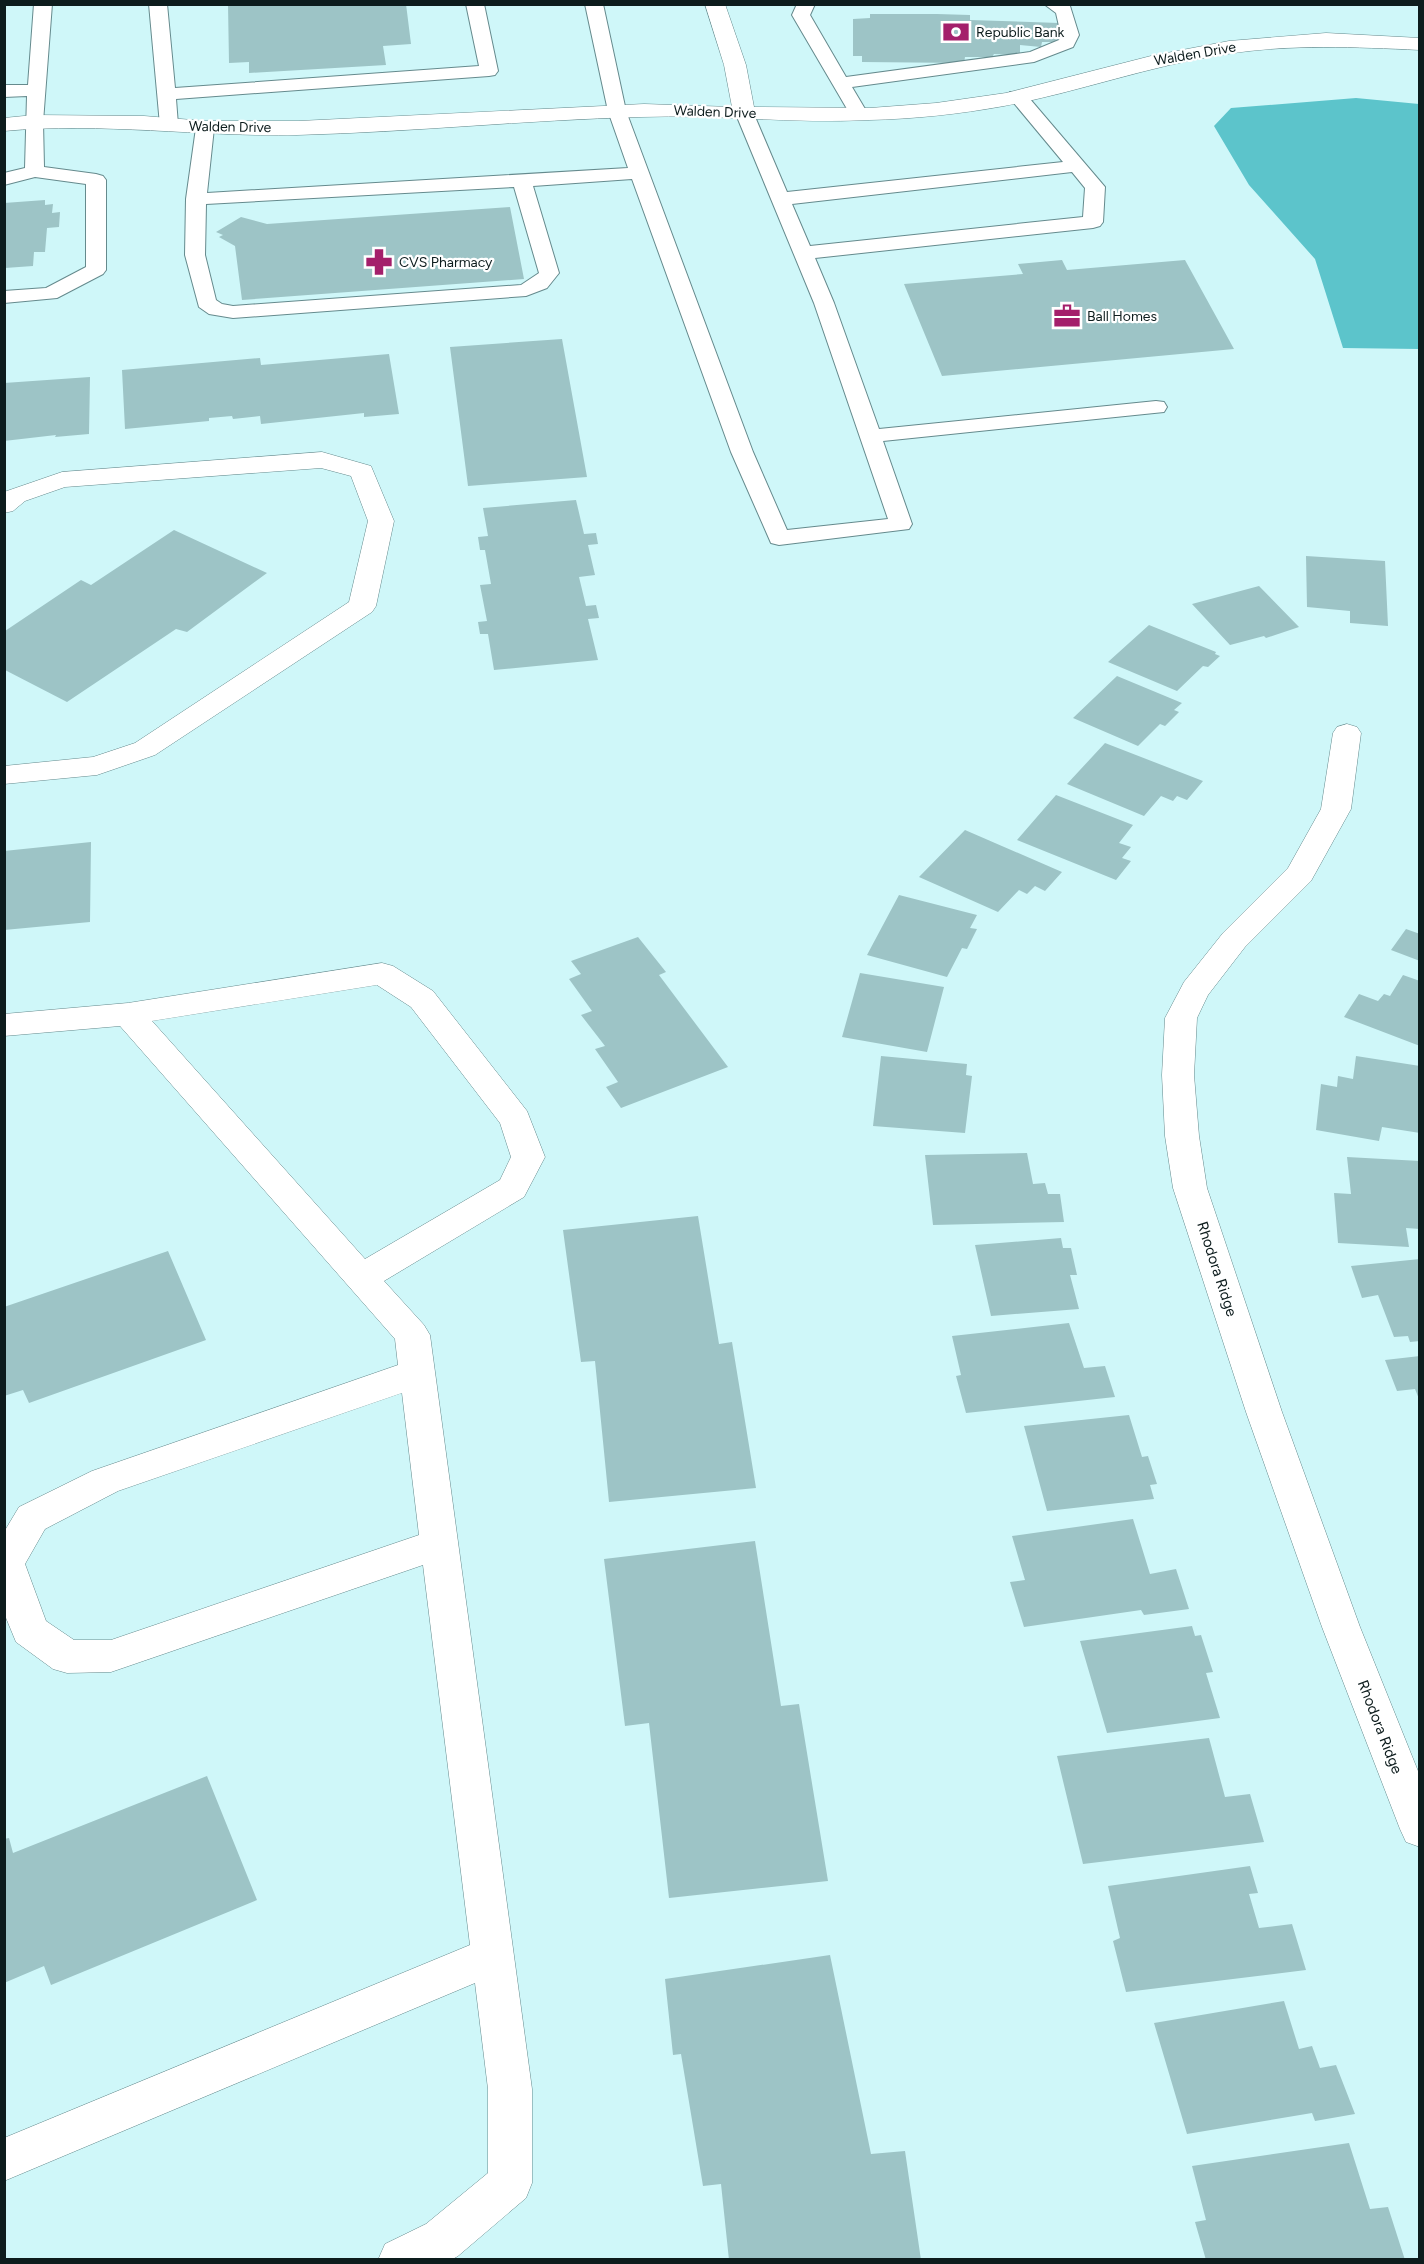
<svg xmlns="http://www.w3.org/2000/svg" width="1424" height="2264" font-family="Figtree,sans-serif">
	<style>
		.water { fill: #5cc4cb }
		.building { fill: #9dc4c6 }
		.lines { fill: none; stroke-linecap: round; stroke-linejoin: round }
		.lane-casing { stroke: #658a8d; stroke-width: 2 }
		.street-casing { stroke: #658a8d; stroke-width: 1 }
		.lane { fill: #fff; fill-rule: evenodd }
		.street { fill: #fff; fill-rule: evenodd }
		.labels { text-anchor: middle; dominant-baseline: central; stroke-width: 4.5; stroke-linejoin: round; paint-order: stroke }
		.far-poi-label { font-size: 14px; fill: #0d1c1d; stroke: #fff; text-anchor: start }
		.far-street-label { font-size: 14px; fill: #0d1c1d; stroke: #fff }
		.street-label { font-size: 15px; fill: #0d1c1d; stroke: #fff }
	</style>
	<rect width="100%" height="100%" fill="#cff7f9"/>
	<path class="water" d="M1356,98l63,6v245l-76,-1 -28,-89 -66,-74 -35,-59 17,-18z"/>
	<path class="building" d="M228,4h178l5,40 -28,2 3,19 -137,8v-11l-20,1z
		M870,14h67l33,1v5l89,3 1,19h-18l-1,5 -21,-2v10l-26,-1 -2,3h-27l-1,6 -102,-1v-6h-9v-37l17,-1z
		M45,200v5l8,-1 -1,9 8,-1 -1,15 -12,1 -2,24h-11l-1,14 -28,2 -1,-65z
		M510,207l14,72 -282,21 -7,-54 -16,-9 4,-2 -7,-3 25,-15 26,7z
		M1062,260l5,10 118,-10 49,89 -292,27 -38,-92 119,-10 -5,-10z
		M562,339l25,138 -119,9 -18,-139z
		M389,354l10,60 -35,3v-4l-103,11 -1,-8 -27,3 -1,-3 -23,2v3l-84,8 -3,-59 138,-12 1,7z
		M90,377l-1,57 -34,3 1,-2 -52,6v-58z
		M576,500l8,34 12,-1 2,11 -10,1 7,30 -16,2 7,29 10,-1 3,13 -11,1 10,41 -104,10 -6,-36h-8l-2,-12 9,-1 -7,-36 11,-1 -6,-34h-5l-2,-13 10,-1 -5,-28z
		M174,530l93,43 -80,59 -11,-3 -109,73 -62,-32v-39l76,-51 10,5z
		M1306,556l79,5 3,65 -38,-3v-12l-43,-4z
		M1259,586l40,41 -33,11 -2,-2 -34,9 -38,-41z
		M1149,625l67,27 -1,2 5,2 -12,11 -5,-1 -26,25 -69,-29z
		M1117,676l65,27 -8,7 5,2 -14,14 -5,-2 -22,22 -65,-28z
		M1105,743l98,38 -16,19 -10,-4 -4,5 -12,-5 -17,20 -77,-32z
		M1056,795l77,30 -14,18 12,4 -9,11 9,3 -15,19 -99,-40z
		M965,830l97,42 -17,19 -10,-5 -8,8 -8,-4 -21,22 -79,-35z
		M91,842l-1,80 -86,8v-79z
		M899,895l78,20 -7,13 7,1 -10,20 -5,-1 -15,29 -80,-22z
		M1406,929l14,5v27l-29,-11z
		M638,937l28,35 -7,3 69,92 -107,41 -15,-21 12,-5 -23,-33 10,-3 -24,-31 11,-4 -23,-32 12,-5 -10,-13z
		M860,973l84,14 -17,65 -85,-15z
		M1403,975l17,6v65l-76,-29 15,-23 19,7 6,-7 6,2z
		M881,1056l86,8 -1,11 6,1 -7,57 -92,-7z
		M1356,1056l64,10v67l-38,-6 -3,14 -63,-11 5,-46 16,3 1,-11 15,3z
		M1027,1153l6,31 12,-1 3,11h12l4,28 -131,3 -8,-70z
		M1347,1157l73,4v68l-14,-1 3,19 -71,-4 -4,-50 17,1z
		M698,1216l21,128 13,-2 24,146 -147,14 -14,-141 -14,1 -18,-132z
		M1061,1238l2,10h8l6,27h-7l9,34 -88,7 -16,-71z
		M168,1251l38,89 -177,63 -6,-13 -19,6v-89z
		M1420,1259v82l-10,1 -2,-6 -14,1 -16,-42 -16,3 -11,-32z
		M1069,1323l15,45 21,-2 10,31 -149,16 -10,-37 5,-1 -9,-39z
		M1420,1356v43h-1l-4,-10 -18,2 -12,-31z
		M1129,1415l13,42 6,-1 9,28 -7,1 4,14 -107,12 -23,-85z
		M1133,1519l17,55 26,-5 13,40 -45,6 -3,-5 -117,17 -14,-45 15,-2 -13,-44z
		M755,1541l26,165 18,-2 29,177 -159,17 -20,-175 -24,3 -21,-167z
		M1192,1626l3,10 6,-1 12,37 -7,1 14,45 -113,15 -27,-92z
		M1209,1738l16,59 25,-3 14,48 -181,22 -26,-108z
		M207,1776l50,124 -206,85 -7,-19 -40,17v-144l5,-1 4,15z
		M1250,1866l8,27 -9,1 10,34 33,-4 14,46 -180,22 -13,-51 7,-3 -12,-52z
		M830,1955l41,199 34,-3 16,109h-192l-8,-76 -18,2 -22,-132 -8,1 -8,-76z
		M1284,2001l15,48 13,-3 8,22 16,-3 19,49 -40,7 -3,-8 -125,21 -33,-111z
		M1349,2143l21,66 18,-2 17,53h-199l-11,-38 11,-2 -14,-54z"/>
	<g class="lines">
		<defs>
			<path id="lane" d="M34,4h18l-9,118 1,45 52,7 7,2 3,4v90l-3,4 -46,24 -53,5v-12l42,-3 40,-21v-83l-51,-7 -31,8v-12l21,-5 2,-72 -23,1v-12h24z
				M149,4h18l8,84 304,-22 -13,-62h18l14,67 -3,4 -6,1 -313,23 2,26 -2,4h-14l-2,-4z
				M585,4h18l23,107 127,341 34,78 101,-11 -74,-216 -79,-191 2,-4h14l2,4 34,80 276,-30 -55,-66 2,-4h14l81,95 -2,35 -3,4 -7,2 -278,30 19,45 45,126 277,-28 8,1 3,5 -3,5 -281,29 29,83 -3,5 -130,16 -8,-2 -40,-91 -99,-273 -99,7 26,87 -12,15 -21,8 -293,22 -24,-4 -10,-7 -14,-52 1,-56 10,-71 2,-4h14l2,4 -7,65 421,-25 -20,-57zM1072,172l13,16 -2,29 -273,29 -18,-42zM514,187l25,86 -18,12 -288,21 -11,-2 -6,-4 -11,-45 1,-51z
				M797,4h18l-5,11 36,62 184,-25 29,-12 2,-5 -5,-22 -12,-9 26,2 9,29 -6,12 -39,15 -182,25 16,27 -2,4h-14l-2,-4 -58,-99z"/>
			<path id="street" d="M705,4h20l21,61 8,42 116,1 66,-5 70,-10 145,-37 78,-15 97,-8 94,5v12c-65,-3 -129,-6 -193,4 -76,11 -148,38 -223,52 -44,8 -90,13 -135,14 -76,4 -153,-6 -229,-3 -114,3 -228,15 -343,18 -97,2 -196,-13 -293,-4v-13l30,-3 110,1 61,5h94l345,-17 88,3 -8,-42z
				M322,452l49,14 23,55 -18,85 -4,6 -217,143 -58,20 -93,9v-18l89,-9 42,-14 214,-141 19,-81 -17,-45 -30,-8 -256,19 -40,14 -12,10 -9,2v-21l58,-20z
				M1347,724l10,3 4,6 -10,76 -40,72 -66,66 -37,48 -11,23 -3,57 5,61 8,52 75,224 78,215 60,149v71l-14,-5 -6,-13 -78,-202 -76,-215 -73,-224 -8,-52 -3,-61 3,-57 19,-36 39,-49 65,-65 33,-59 12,-76 4,-6z
				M382,963l11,3 40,25 94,120 18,46 -21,40 -140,84 40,44 6,10 102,754v94l-6,15 -68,58 -7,4h-73l7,-16 41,-20 62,-51v-84l-13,-106 -471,198v-43l466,-193 -47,-380 -312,107 -44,1 -14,-4 -37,-27 -12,-29v-81l15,-25 73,-36 306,-106 -3,-26 -275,-313 -116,10v-22l124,-11zM377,985l34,22 89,116 11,34 -11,23 -135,79 -213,-238zM402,1393l17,142 -308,105h-37l-28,-19 -21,-57 20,-35 73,-38z"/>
		</defs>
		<use href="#lane" class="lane-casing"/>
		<use href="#street" class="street-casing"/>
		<use href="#lane" class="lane"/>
		<use href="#street" class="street"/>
	</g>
	<defs>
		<symbol id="bank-bare" viewBox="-9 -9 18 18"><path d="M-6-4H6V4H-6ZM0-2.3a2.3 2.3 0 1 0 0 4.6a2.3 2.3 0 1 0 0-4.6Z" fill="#a41f6b" stroke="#fff" stroke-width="2.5" paint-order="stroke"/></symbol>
		<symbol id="pharmacy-bare" viewBox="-9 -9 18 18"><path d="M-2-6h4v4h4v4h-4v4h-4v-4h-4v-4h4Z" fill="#a41f6b" stroke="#fff" stroke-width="2.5" paint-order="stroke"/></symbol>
		<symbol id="office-bare" viewBox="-9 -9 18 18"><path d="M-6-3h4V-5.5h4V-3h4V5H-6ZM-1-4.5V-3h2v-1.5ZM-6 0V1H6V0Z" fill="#a41f6b" stroke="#fff" stroke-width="2.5" paint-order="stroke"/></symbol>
	</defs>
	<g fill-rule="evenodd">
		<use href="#bank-bare" x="937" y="13" width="38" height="38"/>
		<use href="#pharmacy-bare" x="360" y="243" width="38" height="38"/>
		<use href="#office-bare" x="1048" y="297" width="38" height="38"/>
	</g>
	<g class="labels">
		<g class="far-poi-label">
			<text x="976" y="32">Republic Bank</text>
			<text x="399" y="262">CVS Pharmacy</text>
			<text x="1087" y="316">Ball Homes</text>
		</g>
		<g class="far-street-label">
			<text transform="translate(1195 54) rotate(-10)">Walden Drive</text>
			<text transform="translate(715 112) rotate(2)">Walden Drive</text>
			<text transform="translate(230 127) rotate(1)">Walden Drive</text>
		</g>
		<g class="street-label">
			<text transform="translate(1217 1269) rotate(72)">Rhodora Ridge</text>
			<text transform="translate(1380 1727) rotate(69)">Rhodora Ridge</text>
		</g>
	</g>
	<rect width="1424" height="2264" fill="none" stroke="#0d1c1d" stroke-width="12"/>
</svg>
